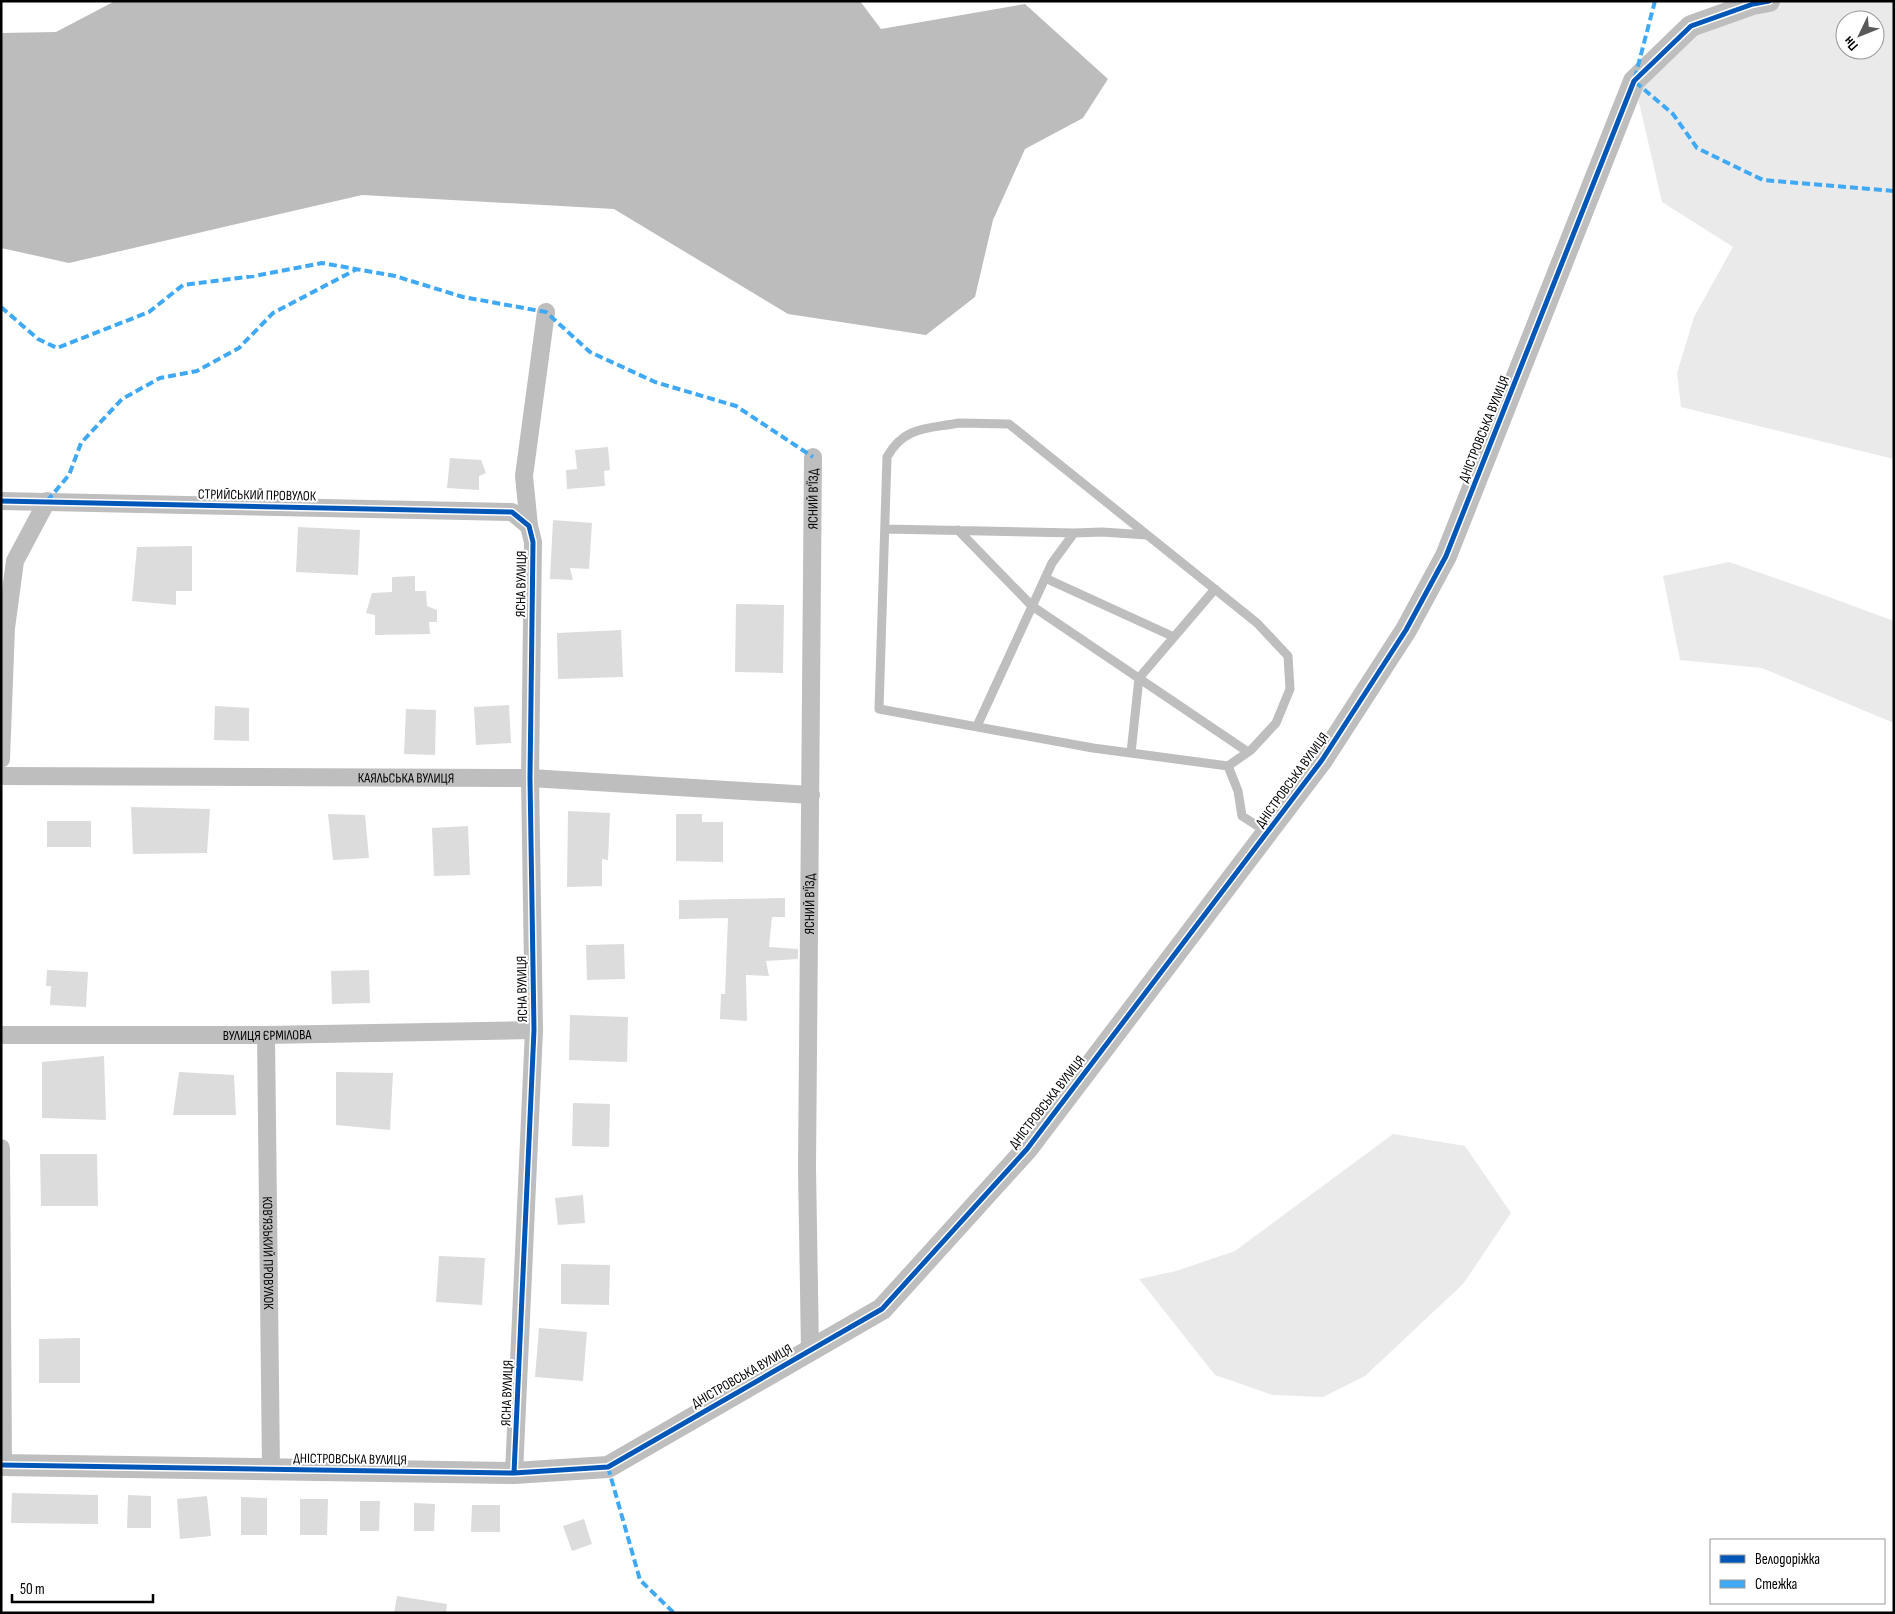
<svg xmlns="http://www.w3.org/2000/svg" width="1895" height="1614" font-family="'Sofia Sans Condensed',sans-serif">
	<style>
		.green { fill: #eaeaea; fill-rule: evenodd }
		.water { fill: #bcbcbc }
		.building { fill: #dcdcdc }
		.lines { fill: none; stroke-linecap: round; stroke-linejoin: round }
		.service { stroke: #bebebe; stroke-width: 9 }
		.minor { stroke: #bebebe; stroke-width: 18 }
		.tertiary { stroke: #bebebe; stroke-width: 22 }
		.quiet { stroke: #3fa9f5; stroke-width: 4; stroke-dasharray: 8 4; stroke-linecap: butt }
		.cycleway-casing { stroke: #fff; stroke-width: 8 }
		.cycleway { stroke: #0057b8; stroke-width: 5 }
		.labels { text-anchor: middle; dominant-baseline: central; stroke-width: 4; stroke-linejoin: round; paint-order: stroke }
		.street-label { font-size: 14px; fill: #000; stroke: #fff }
	</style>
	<rect width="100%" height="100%" fill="#fff"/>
	<path class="green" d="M1769,1h125v458l-213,-52 -4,-34 17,-56 39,-70 -71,-45 -28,-121 57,-55zM1845,20h30v30h-30z
		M1729,562l89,31 76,28v102l-132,-55 -82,-8 -17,-84z
		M1393,1134l72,12 46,67 -48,71 -98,92 -42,21 -50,-2 -58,-20 -76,-96 37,-8 59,-20z"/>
	<path class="water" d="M115,1h745l21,28 144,-25 83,75 -25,39 -58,31 -32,71 -18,77 -49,38 -138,-21 -174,-105 -252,-14 -293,68 -68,-15v-215l55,-1z"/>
	<path class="building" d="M608,447l2,23 -6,1 1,15 -38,3 -1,-19 11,-1 -2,-19z
		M450,458l31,2 5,13 -7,3v14l-32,-2z
		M553,520l39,3 -3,46 -19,-1 3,12 -23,-1z
		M298,527l62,3 -2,45 -62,-3z
		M192,546v45h-16v14l-44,-4 5,-54z
		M415,576v15h11l1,15 10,4v12h-8l1,12 -55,1v-20l-9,-2 6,-20 20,-1v-15z
		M736,604l48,1 -1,68 -48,-1z
		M621,630l2,47 -65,2 -1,-46z
		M509,705l2,38 -35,2 -2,-38z
		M215,706l34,2v33l-35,-1z
		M406,709l30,1 -1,45 -31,-1z
		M131,807l79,2 -3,44 -74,1z
		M568,811l42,2 -2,47 -6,-1v27l-35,1z
		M328,814l37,1 4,43 -36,2z
		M676,814h26v8h21v40l-47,-1z
		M47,821h44v26h-44z
		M468,826l2,49 -36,1 -2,-48z
		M785,898v19h-13l-3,30 29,2v10l-32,2 3,15 -23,-1 1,46 -27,-2 1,-25h4l3,-76 -49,1v-19z
		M624,944l1,35 -38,1 -1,-35z
		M47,970l41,2 -2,35 -36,-2 1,-19h-5z
		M369,970l1,33 -38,1 -1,-33z
		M570,1015l58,2 -1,45 -58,-2z
		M104,1056l2,64 -64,-2v-56z
		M179,1072l55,3 2,40h-63z
		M336,1072l57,1 -3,57 -54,-5z
		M573,1103l37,1 -1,43 -37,-1z
		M40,1154h57l1,52h-57z
		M583,1195l2,28 -27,2 -3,-27z
		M439,1256l46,2 -3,47 -46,-3z
		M561,1264l49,1 -1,40 -48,-1z
		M539,1328l48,4 -4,49 -48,-4z
		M80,1338v45h-41v-44z
		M12,1493l86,2v29l-87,-1z
		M128,1495l23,1v32h-24z
		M207,1496l4,40 -31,3 -3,-40z
		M241,1497l26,1v37h-26z
		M300,1499h28l-1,36h-27z
		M360,1501h20l-1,30h-19z
		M414,1503l21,1 -1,27h-20z
		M472,1505h28v27h-29z
		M584,1519l8,25 -20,7 -9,-25z
		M397,1596l50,8 -1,9h-52z"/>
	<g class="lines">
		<path class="service" d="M959,423l50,1 248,199 31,33 2,33 -14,34 -25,27 -23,16 -135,-18 -214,-39 8,-252c17,-31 40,-28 72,-34z
			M886,529l188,4
			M958,530l74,76 216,146
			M1045,578l129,59
			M977,726l75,-163 22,-30 28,-1 45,3
			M1131,753l8,-75 76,-89
			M1228,766l10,25 4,25 25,16"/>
		<g class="minor">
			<path d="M1,501l511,11 17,14 4,16 -3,236 4,252 -20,443"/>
			<path d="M529,526l-5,-50 22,-164"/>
			<path d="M1,759l5,-131 9,-67 32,-60"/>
			<path id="s1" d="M1,776l529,2 281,17"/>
			<path id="s2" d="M1,1035h265l268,-5"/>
			<path id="s3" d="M266,1035l5,434"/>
			<path d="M1,1148l2,317"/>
			<path id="s4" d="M810,1350l-3,-182 6,-711"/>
		</g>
		<path class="tertiary" d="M1,1465l513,8 94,-6 274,-158 145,-160 295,-389 84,-130 40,-74 188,-475 57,-55 62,-22 16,-3"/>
		<path class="quiet" d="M1655,1l-21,80 39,33 24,34 66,32 131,11
			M1,307l37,32 19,9 92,-36 34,-27 71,-9 68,-13 73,13 68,21 83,15 44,40 65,30 81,24 77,51
			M47,501l22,-26 12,-32 41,-44 38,-21 37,-7 42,-23 34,-35 84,-44
			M608,1467l32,113 34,33"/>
		<defs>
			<path id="cycleway" d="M1,501l511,11 17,14 4,16 -3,236 4,252 -20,443
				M1,1465l513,8 94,-6 274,-158 145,-160 295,-389 84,-130 40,-74 188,-475 57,-55 62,-22 16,-3"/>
		</defs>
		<use href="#cycleway" class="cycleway-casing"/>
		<use href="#cycleway" class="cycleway"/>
	</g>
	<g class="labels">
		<g class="street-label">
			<text transform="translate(1484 429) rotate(-68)">ДНІСТРОВСЬКА ВУЛИЦЯ</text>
			<text transform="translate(257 495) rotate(1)">СТРИЙСЬКИЙ ПРОВУЛОК</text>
			<text stroke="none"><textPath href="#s4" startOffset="851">ЯСНИЙ В'ЇЗД</textPath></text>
			<text transform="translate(521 584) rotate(-89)">ЯСНА ВУЛИЦЯ</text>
			<text stroke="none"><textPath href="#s1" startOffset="405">КАЯЛЬСЬКА ВУЛИЦЯ</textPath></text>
			<text transform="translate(1292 780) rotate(-54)">ДНІСТРОВСЬКА ВУЛИЦЯ</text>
			<text stroke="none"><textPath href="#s4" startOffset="446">ЯСНИЙ В'ЇЗД</textPath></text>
			<text transform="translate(522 989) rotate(-91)">ЯСНА ВУЛИЦЯ</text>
			<text stroke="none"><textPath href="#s2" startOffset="266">ВУЛИЦЯ ЄРМІЛОВА</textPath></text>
			<text transform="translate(1047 1102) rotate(-52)">ДНІСТРОВСЬКА ВУЛИЦЯ</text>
			<text stroke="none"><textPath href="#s3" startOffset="218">КОВ'ЯЗЬКИЙ ПРОВУЛОК</textPath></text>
			<text transform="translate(742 1376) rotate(-30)">ДНІСТРОВСЬКА ВУЛИЦЯ</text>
			<text transform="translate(507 1393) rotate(-88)">ЯСНА ВУЛИЦЯ</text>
			<text transform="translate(350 1459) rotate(1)">ДНІСТРОВСЬКА ВУЛИЦЯ</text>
		</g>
	</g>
	<rect width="1895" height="1614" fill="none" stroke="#000000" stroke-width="5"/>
	<rect x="1710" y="1539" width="175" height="65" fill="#ffffff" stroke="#999999"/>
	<rect x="1720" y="1555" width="25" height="8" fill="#0057b8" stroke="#999999"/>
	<text x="1755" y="1564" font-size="15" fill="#000000">Велодоріжка</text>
	<rect x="1720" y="1580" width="25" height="8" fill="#3fa9f5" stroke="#999999"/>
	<text x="1755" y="1589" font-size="15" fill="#000000">Стежка</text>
	<g transform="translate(1860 35) rotate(227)"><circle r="24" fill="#ffffff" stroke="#999999"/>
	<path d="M0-4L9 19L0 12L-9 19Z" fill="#595959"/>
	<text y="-8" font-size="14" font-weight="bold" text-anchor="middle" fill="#000000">Пн</text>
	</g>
	<path d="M12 1594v8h141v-8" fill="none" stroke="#000000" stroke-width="2.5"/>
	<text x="20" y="1594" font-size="15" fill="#000000" stroke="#ffffff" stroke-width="4" paint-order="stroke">50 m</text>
</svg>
